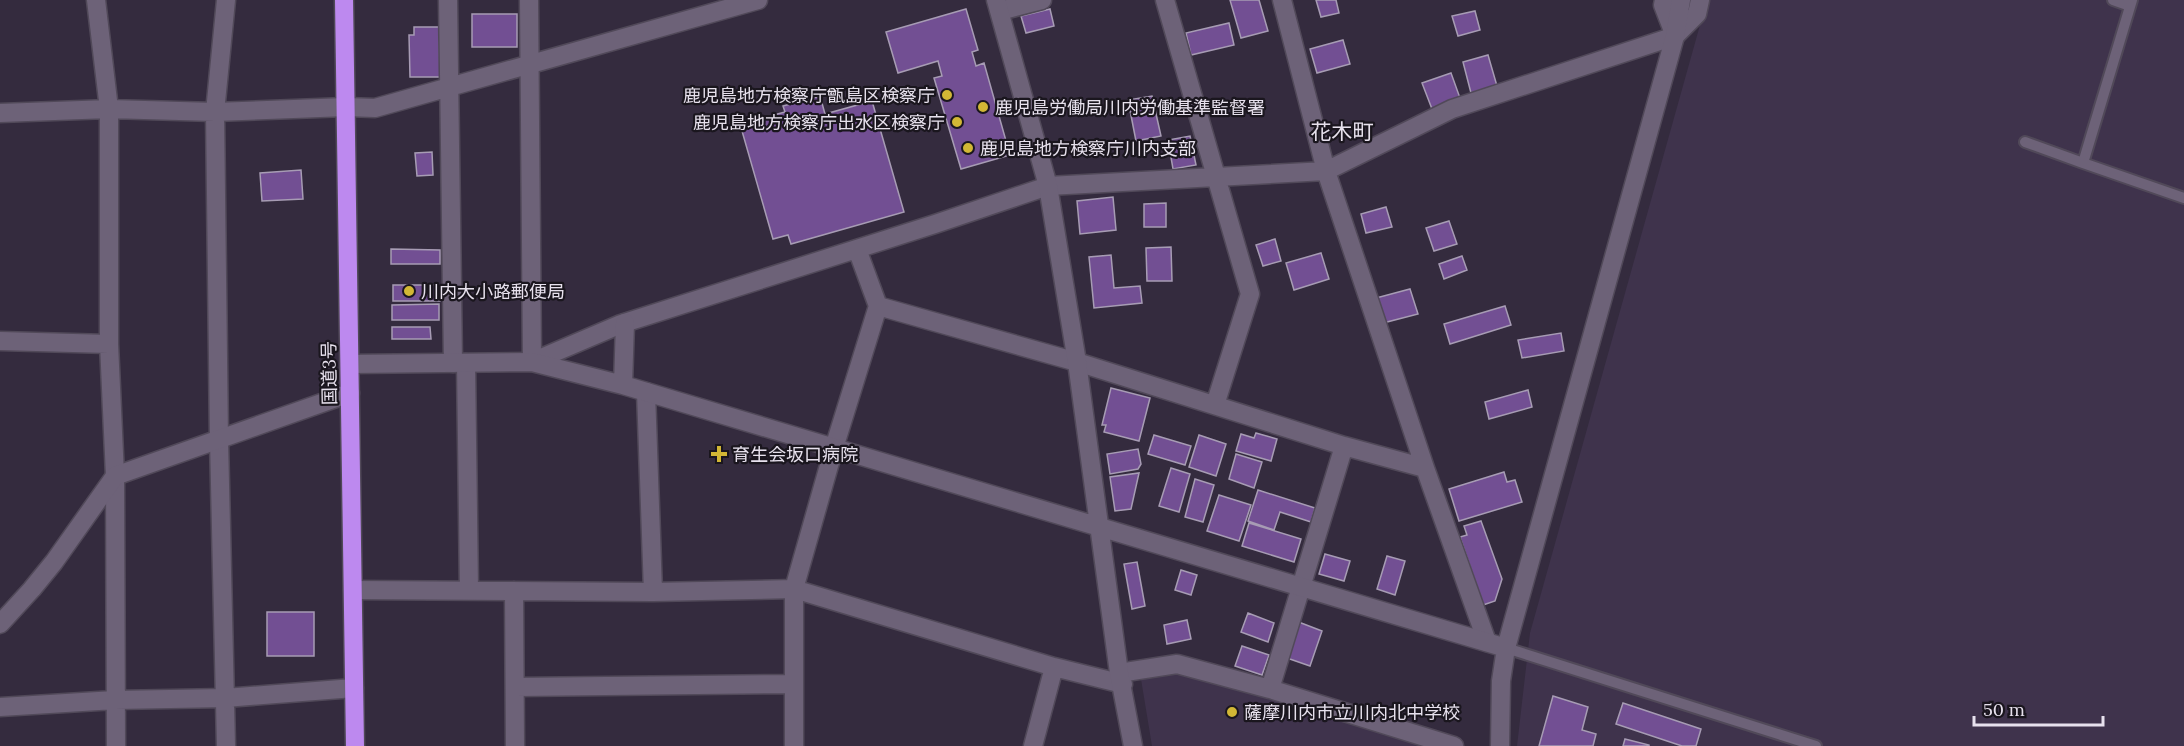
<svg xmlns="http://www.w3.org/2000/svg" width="2184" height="746" font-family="Lora,'Noto Sans JP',serif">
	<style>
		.built { fill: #3f334c }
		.building { fill: #724f93; stroke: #a79cb4; stroke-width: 1.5 }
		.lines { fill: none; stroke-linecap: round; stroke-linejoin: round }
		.lane-casing { stroke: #514959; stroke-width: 14 }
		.street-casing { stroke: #514959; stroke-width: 21 }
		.secondary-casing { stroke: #514959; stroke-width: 21 }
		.highway-casing { stroke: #514959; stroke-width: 21 }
		.lane { stroke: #6d6278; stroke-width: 10 }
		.street { stroke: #6d6278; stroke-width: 18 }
		.secondary { stroke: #6d6278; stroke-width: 18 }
		.highway { stroke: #bd89ef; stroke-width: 18 }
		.poi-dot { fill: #d2b735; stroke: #1a161e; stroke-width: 2 }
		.labels { text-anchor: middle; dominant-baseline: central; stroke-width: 4.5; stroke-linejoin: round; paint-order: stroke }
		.poi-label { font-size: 18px; fill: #e7e1ed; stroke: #1a161e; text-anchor: start }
		.street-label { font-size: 18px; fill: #e7e1ed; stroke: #1a161e }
		.quarter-label { font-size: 21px; fill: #e7e1ed; stroke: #1a161e }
	</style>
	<rect width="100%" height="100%" fill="#342b3e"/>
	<path class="built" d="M1707,0h477v746h-667l13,-113z
		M1174,669l254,77h-276l-11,-67z"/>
	<path class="building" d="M1230,0h29l9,31 -27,7z
		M1316,0h20l3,13 -18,4z
		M966,9l12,41 -6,2 4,14 8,-3 26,92 -49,14 -27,-91 8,-2 -4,-15 -40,12 -12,-41z
		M1050,9l4,17 -28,7 -5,-17z
		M1475,11l5,19 -22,6 -6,-20z
		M472,14h45v33h-45z
		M1229,23l5,22 -43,10 -5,-22z
		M414,27h25l1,50h-30l-1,-42h5z
		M1343,40l7,24 -33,9 -7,-24z
		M1488,55l9,31 -26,7 -8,-31z
		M1451,73l9,25 -28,11 -10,-26z
		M820,96l5,18 47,-13 32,111 -113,32 -3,-9 -15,4 -33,-115 45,-12 -2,-6z
		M1152,96l9,40 -25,5 -8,-41z
		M1190,136l6,29 -23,4 -5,-29z
		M432,152l1,23 -16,1 -2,-23z
		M301,170l2,29 -41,2 -2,-28z
		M1113,197l3,33 -36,4 -3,-33z
		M1166,203v24h-22v-23z
		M1386,207l6,20 -26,6 -5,-19z
		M1449,221l8,23 -23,7 -8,-23z
		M1275,239l6,22 -18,5 -7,-21z
		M1171,247l1,34h-25l-1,-33z
		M391,249l49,1v14h-49z
		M1321,253l8,26 -35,11 -8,-27z
		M1111,255l3,33 26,-2 2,17 -48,5 -5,-51z
		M1462,256l5,14 -23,9 -5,-15z
		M393,285h47v16h-47z
		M1410,289l8,25 -35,9 -7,-25z
		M439,304v16h-47v-15z
		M1505,306l6,19 -61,19 -6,-20z
		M392,327h38l1,12h-39z
		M1561,333l3,18 -42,7 -4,-18z
		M1111,388l39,10 -11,43 -35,-9 2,-7h-4z
		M1528,390l4,17 -43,12 -4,-17z
		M1256,433l21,6 -6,22 -35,-10 5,-17 13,4z
		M1154,435l37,11 -6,19 -37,-11z
		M1199,435l27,9 -10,32 -27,-9z
		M1138,449l3,15 -3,5 -28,5 -3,-20z
		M1236,454l26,8 -8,26 -25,-9z
		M1171,468l19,6 -11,38 -20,-6z
		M1504,472l3,10 8,-2 7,22 -63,19 -10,-32z
		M1139,473l-8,36 -16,2 -5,-34z
		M1195,479l19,6 -11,37 -18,-5z
		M1258,490l57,18 -4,14 -31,-10 -6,18 -26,-9z
		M1219,495l32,10 -12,36 -32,-10z
		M1481,521l21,58 -7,22 -12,4 -23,-68 7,-2 -3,-9z
		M1249,523l52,16 -7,23 -52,-16z
		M1325,554l25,7 -6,20 -25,-7z
		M1387,556l18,5 -10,34 -18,-6z
		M1137,562l8,44 -13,3 -8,-45z
		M1181,570l16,5 -6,20 -16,-5z
		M267,612h47v44h-47z
		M1248,613l26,10 -6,19 -27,-10z
		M1187,620l4,19 -24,5 -3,-19z
		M1296,621l26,10 -12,35 -26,-9z
		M1242,646l27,9 -7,20 -27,-9z
		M1553,696l35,11 -6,23 14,4 -3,12h-54z
		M1623,703l78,26 -5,17h-14l-66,-22z
		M1625,739l24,6v1h-26z"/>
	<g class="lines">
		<defs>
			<path id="lane" d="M2113,0l17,6
				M2132,0l-49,163 101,35
				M2025,142l58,21
				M1506,648l310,98"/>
			<path id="street" d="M96,0l13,109v235l6,132 1,270
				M448,0l5,363
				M529,0l3,362 89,-38 314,-100 113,-38 278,-15 126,-62 223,-73 22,-22 3,-14
				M1165,0l85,294 -35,111
				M1282,0l44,171 99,297 62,174
				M1664,0l-1,5 12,31
				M1000,11l42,-11
				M0,113l109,-4 106,3 131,-5 29,1 383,-108
				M878,306l199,56 267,84 81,22
				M0,341l109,3
				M466,363l3,227
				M646,392l7,200
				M353,590l300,2 141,-3 260,78 69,17
				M514,591l1,155
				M1119,673l58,-9 93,25 184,57
				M516,687l277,-3
				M1270,689l74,-243
				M0,707l115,-7 110,-2 129,-10
				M226,746l-7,-306 -4,-328 11,-112
				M794,746v-157l40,-141 44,-142 -21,-57
				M1033,746l21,-79"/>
			<path id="secondary" d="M996,0l52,186 29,176 42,311 14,73
				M350,364l182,-2 91,23 883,263
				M623,385l2,-62
				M0,624l32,-35 22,-27 61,-86 235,-83
				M1500,746l1,-65 5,-33 169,-612 6,-36"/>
			<path id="highway" d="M344,0l11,746"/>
		</defs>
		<use href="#lane" class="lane-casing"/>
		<use href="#street" class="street-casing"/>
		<use href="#secondary" class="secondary-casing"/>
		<use href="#highway" class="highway-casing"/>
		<use href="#lane" class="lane"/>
		<use href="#street" class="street"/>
		<use href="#secondary" class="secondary"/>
		<use href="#highway" class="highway"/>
	</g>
	<g class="poi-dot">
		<circle cx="947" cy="95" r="6"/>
		<circle cx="983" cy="107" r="6"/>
		<circle cx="957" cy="122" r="6"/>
		<circle cx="968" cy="148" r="6"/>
		<circle cx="409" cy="291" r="6"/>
		<path d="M716 445h6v6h6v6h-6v6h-6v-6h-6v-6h6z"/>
		<circle cx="1232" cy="712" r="6"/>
	</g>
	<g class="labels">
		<g class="poi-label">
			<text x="935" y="95" text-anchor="end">鹿児島地方検察庁甑島区検察庁</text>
			<text x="995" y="107">鹿児島労働局川内労働基準監督署</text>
			<text x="945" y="122" text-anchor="end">鹿児島地方検察庁出水区検察庁</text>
			<text x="980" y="148">鹿児島地方検察庁川内支部</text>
			<text x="421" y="291">川内大小路郵便局</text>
			<text x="732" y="454">育生会坂口病院</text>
			<text x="1244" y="712">薩摩川内市立川内北中学校</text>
		</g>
		<g class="street-label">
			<text transform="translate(329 373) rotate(-91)">国道3号</text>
		</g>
		<g class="quarter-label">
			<text x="1342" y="131">花木町</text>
		</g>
	</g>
	<path d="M1974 716v9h129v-9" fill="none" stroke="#e7e1ed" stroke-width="3"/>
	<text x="1983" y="716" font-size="18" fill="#e7e1ed" stroke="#1a161e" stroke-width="4.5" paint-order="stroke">50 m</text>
</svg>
